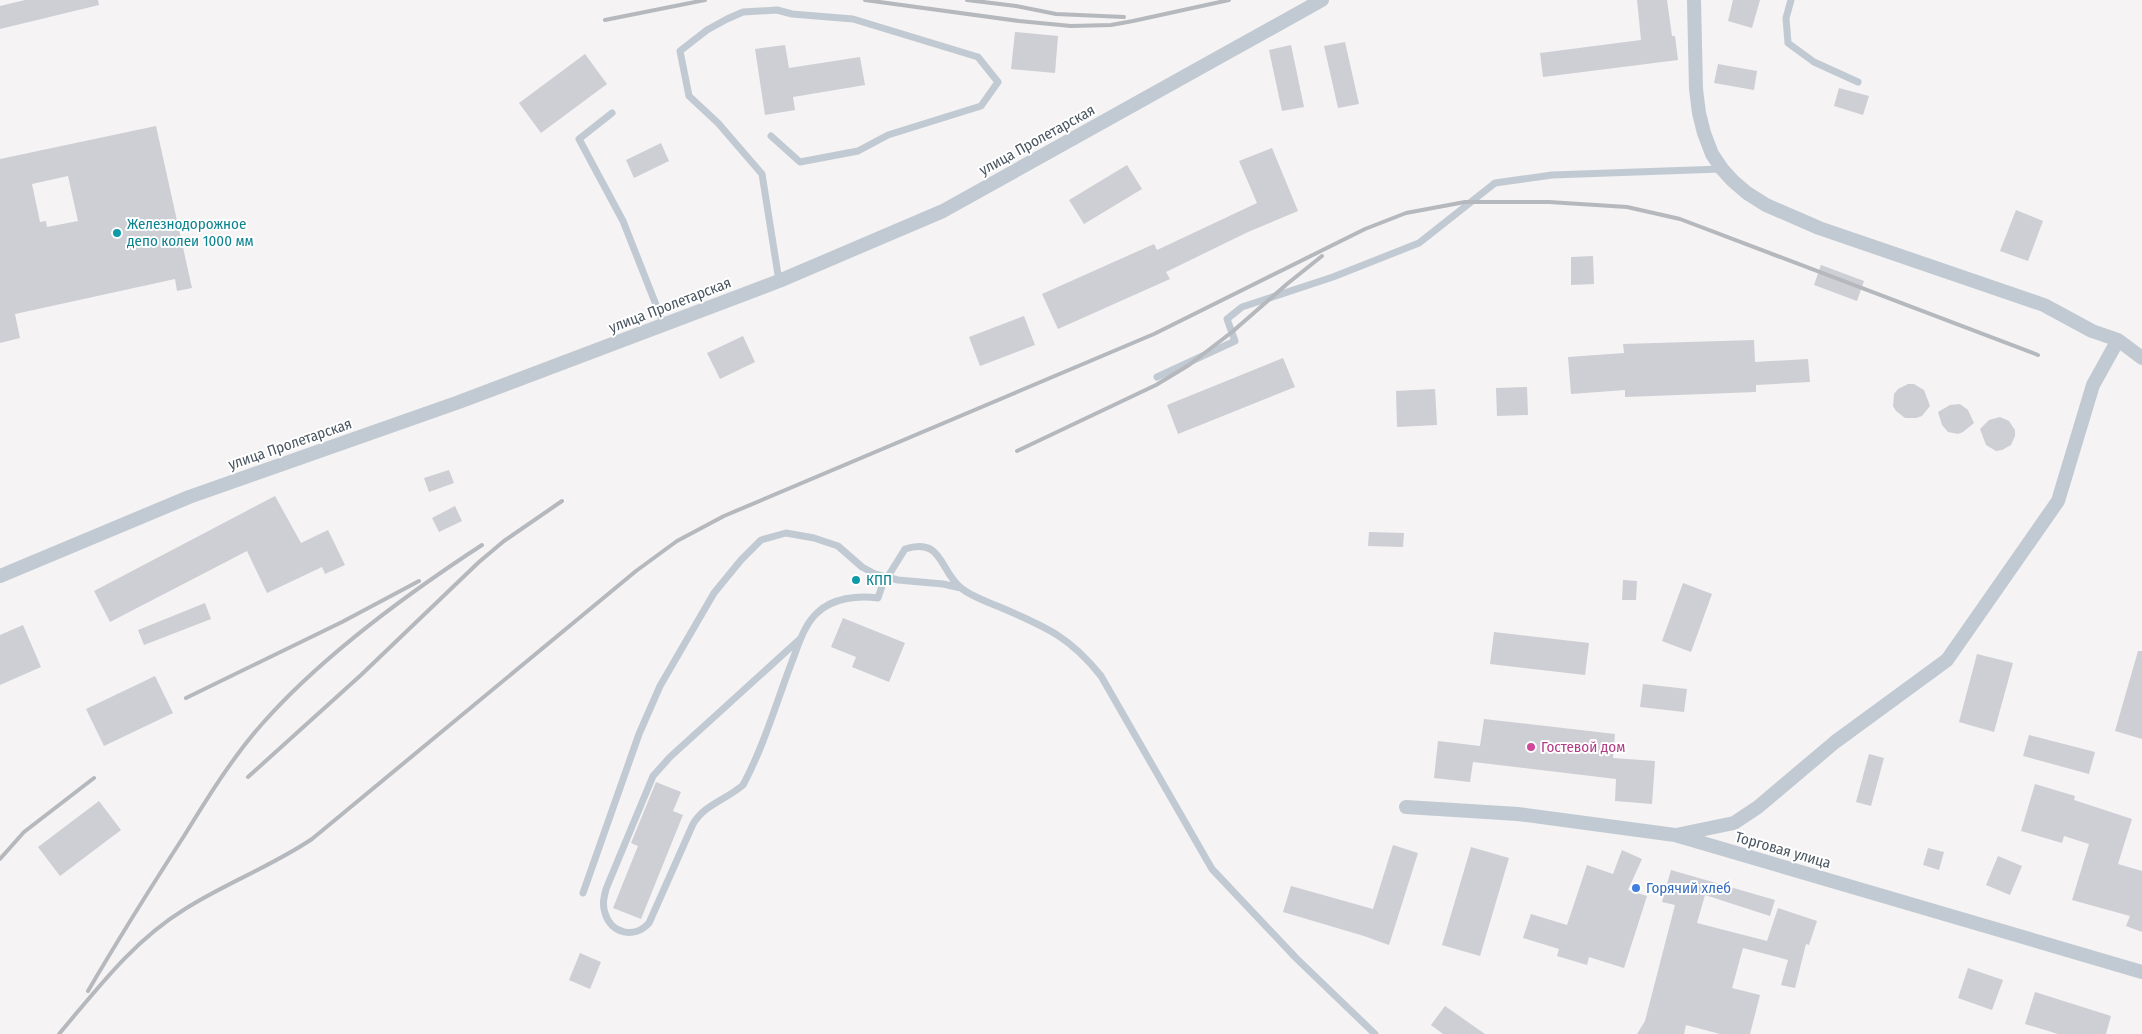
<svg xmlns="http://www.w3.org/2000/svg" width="2142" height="1034" font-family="'Fira Sans Condensed',sans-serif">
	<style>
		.building { fill: #cdcfd5; fill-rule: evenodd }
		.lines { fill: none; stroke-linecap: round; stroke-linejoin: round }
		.service { stroke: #c1cad2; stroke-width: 7 }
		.minor { stroke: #c1cad2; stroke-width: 14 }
		.rail { stroke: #b5b8bd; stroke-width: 4 }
		.culture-dot { fill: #0f9aa8; stroke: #fff; stroke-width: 2 }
		.hotel-dot { fill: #d1479c; stroke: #fff; stroke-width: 2 }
		.shop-dot { fill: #3f7fe0; stroke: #fff; stroke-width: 2 }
		.labels { text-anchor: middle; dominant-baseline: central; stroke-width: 4; stroke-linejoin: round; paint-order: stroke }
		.street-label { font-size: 15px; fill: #4a5661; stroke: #fff }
		.culture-label { font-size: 15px; fill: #0d838f; stroke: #fff; text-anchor: start }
		.hotel-label { font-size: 15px; fill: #b23c85; stroke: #fff; text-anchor: start }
		.shop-label { font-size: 15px; fill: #366cbe; stroke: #fff; text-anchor: start }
	</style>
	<rect width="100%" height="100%" fill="#f5f3f3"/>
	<path class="building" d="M25,0h73l1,5 -99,24v-23z
		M1637,0h30l5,36h3l3,24 -135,17 -3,-24 101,-13z
		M1733,0h27l-8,28 -24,-7z
		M1015,32l43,4 -3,37 -44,-4z
		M1345,42l14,62 -21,4 -14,-62z
		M785,45l4,23 71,-11 5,28 -72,12 2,13 -30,5 -10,-66z
		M1291,45l13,62 -22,4 -13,-61z
		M585,54l22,30 -66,49 -22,-30z
		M1718,64l39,7 -3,19 -40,-7z
		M1839,88l30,8 -6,19 -29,-9z
		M156,126l36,162 -15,3 -2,-12 -160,35 5,24 -20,5v-184zM68,176l10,45 -31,6 -1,-6 -6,1 -8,-38z
		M661,143l8,18 -35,17 -8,-18z
		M1272,148l26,63 -50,21 -82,40 4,7 -112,50 -16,-35 112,-50 3,6 100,-47 -18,-42z
		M1127,165l15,24 -58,35 -15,-24z
		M2016,210l27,11 -15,40 -28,-10z
		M1593,256l1,28 -23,1v-28z
		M1821,265l43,16 -7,20 -43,-16z
		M1024,316l11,29 -55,21 -11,-29z
		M743,336l12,26 -35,17 -13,-26z
		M1754,340l1,22 53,-3 2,23 -54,3v7l-131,5v-7l-54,4 -3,-37 56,-4 -1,-9z
		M1283,358l12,29 -117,47 -11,-29z
		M1908,384h6l10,6 6,16 -8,10 -6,2h-11l-9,-7 -3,-5 1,-12 4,-5z
		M1527,387l1,28 -31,1 -1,-28z
		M1435,389l2,36 -40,2 -1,-36z
		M1960,404l8,6 6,13 -11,9 -5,2 -10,-2 -6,-7 -4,-13 12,-7z
		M2000,417l9,4 6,9v6l-4,9 -9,5 -6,1 -10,-6 -6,-16 9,-9z
		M449,470l5,13 -25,9 -5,-14z
		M275,496l26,47 27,-13 17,35 -20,9 -3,-7 -55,26 -20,-42 -137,71 -16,-31z
		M455,506l7,15 -23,11 -7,-14z
		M1369,532l35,1 -1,14 -35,-1z
		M1623,580l14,1 -1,19h-14z
		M1683,583l29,11 -21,58 -29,-11z
		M205,603l6,16 -67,26 -6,-15z
		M843,618l62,25 -16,39 -37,-15 4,-10 -25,-10z
		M23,625l18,42 -41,18v-50z
		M1494,632l95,11 -4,32 -95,-11z
		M2138,651h4v88l-27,-8z
		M1977,654l36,9 -19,69 -35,-10z
		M155,676l18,37 -69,33 -18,-37z
		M1643,684l44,5 -3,23 -44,-5z
		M1484,719l131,15 -2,24 42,3 -3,43 -37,-3 1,-22 -143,-17 -3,20 -36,-4 4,-37 42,5z
		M2029,735l66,17 -6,22 -66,-18z
		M1869,754l15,4 -13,48 -15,-4z
		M656,782l25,10 -8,19 10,4 -42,104 -28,-11 25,-62 -7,-3z
		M2035,784l40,12 -1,4 58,19 -14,45 24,7v61l-16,-6 4,-10 -58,-16 17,-56 -25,-8 -2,7 -41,-12z
		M99,801l22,29 -61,46 -22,-29z
		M1393,845l25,8 -29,92 -25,-9 -81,-24 8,-26 82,23z
		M1471,847l38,11 -29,98 -38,-11z
		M1928,848l16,4 -5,18 -16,-5z
		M1622,850l20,9 -14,31 19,6 -23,72 -35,-11 -2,8 -30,-9 2,-7 -36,-11 8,-24 36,11 20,-60 26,9z
		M1998,856l24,10 -12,29 -24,-10z
		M1671,870l104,30 -5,16 -65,-21 -8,28 70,18 11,-33 39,13 -8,24 -3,-1 -11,44 -14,-3 7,-25 -45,-12 -11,40 28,7 -10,39h-30l-34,-9 -2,9h-47l8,-13 30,-116 -13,-3z
		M580,953l21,9 -11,27 -21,-9z
		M1968,968l35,12 -11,30 -34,-12z
		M2035,992l76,24 -5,18h-48l-33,-10z
		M1445,1006l40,28h-42l-12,-9z"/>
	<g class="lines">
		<path class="service" d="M1791,0l-5,18 2,25 26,19 44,20
			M612,113l-33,26 44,82 41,104
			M771,136l29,26 58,-11 30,-16 93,-29 17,-24 -20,-25 -125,-38 -61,-5 -15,-4 -34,2 -16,7 -20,11 -27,21 9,45 29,27 44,51 17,107
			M1157,377l78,-36 -8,-22 15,-12 91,-30 86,-34 76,-60 57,-8 169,-6
			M801,638l-131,119 -17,19 -47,113c-2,8 -4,15 -1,24 6,21 30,26 44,10l44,-99c12,-20 33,-24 50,-39 20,-37 33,-81 48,-121 7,-17 12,-38 26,-51 15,-15 41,-18 61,-15l4,-12 23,-37c38,-12 34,21 56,39 11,9 27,14 41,20 44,19 68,29 99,68l111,193 84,89 79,76
			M583,893l56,-159 21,-48 54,-93 27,-33 20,-20 25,-7 28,5 24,8 24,21 13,7 23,6 45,4 18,4"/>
		<path class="minor" d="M1694,0l2,89 3,24 5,20 8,21 10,15 11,12 14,12 19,12 53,23 225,77 48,26 26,9 24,18
			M0,576l189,-79 270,-95 320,-121 164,-70 379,-211
			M1406,807l112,7 157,21 467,137
			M1676,835l58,-12 24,-16 77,-65 112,-82 111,-159 35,-116 25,-45"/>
		<path class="rail" d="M865,0l154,21 52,5 40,-1 22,-4 96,-21
			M967,0l49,6 40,8 68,3
			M605,20l100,-20
			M1017,451l139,-66 33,-20 43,-33 55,-48 35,-28
			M186,698l156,-76 77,-41
			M248,777l113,-102 118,-113 25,-21 58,-40
			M0,859l24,-27 70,-54
			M88,991c31,-53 63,-104 96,-155 24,-39 48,-78 78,-112 59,-67 145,-130 220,-179
			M59,1034c39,-46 74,-93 126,-125 41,-26 87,-43 127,-70l324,-268 41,-30 47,-25 430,-182 211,-105 41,-16 59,-11h84l78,5 53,12 358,136"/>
	</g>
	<g class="culture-dot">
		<circle cx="117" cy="233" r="5"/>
		<circle cx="856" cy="580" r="5"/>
	</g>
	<circle class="hotel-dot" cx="1531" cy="747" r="5"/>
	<circle class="shop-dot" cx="1636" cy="888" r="5"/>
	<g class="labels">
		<g class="street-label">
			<text transform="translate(1037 140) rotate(-29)">улица Пролетарская</text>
			<text transform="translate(670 305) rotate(-21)">улица Пролетарская</text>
			<text transform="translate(290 444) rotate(-19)">улица Пролетарская</text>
			<text transform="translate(1783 850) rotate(16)">Торговая улица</text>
		</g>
		<g class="culture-label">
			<text x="127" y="224">Железнодорожное<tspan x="127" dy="17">депо колеи 1000 мм</tspan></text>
			<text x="866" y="580">КПП</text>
		</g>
		<g class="hotel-label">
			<text x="1541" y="747">Гостевой дом</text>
		</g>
		<g class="shop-label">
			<text x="1646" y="888">Горячий хлеб</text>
		</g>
	</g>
</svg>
